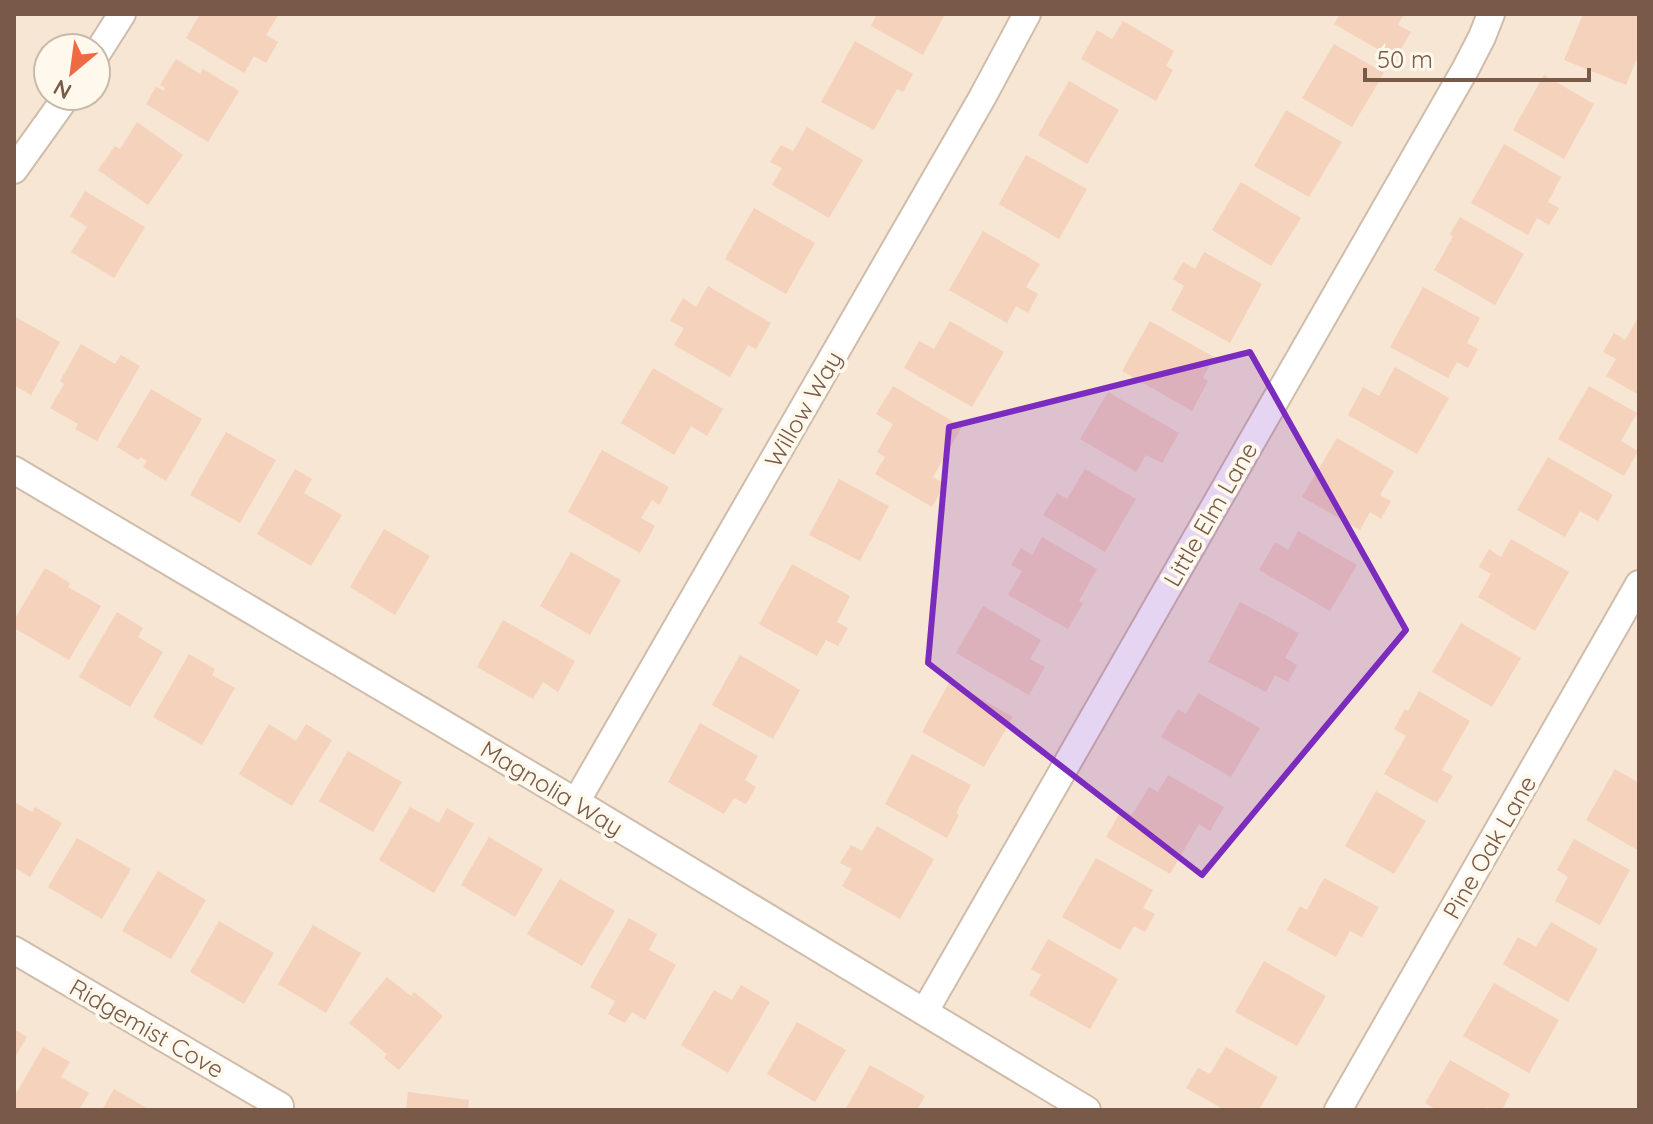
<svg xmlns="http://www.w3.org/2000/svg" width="1653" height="1124" font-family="Quicksand,sans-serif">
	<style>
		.residential { fill: #f6e6d3; fill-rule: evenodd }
		.building { fill: #f5d2bb }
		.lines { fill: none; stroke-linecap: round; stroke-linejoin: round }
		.minor-casing { stroke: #d0bcaa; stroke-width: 30 }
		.minor { stroke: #fff; stroke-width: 26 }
		.marked { fill: #7b2cbf; fill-opacity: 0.2; stroke: #7b2cbf; stroke-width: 6; stroke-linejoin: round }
		.labels { text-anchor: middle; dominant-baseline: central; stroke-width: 8; stroke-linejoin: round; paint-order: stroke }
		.street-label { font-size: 24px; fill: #795a48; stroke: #fff8ed }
	</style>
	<rect width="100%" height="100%" fill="#fef4e6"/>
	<path class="residential" d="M14,14h1625v1096h-1625zM48,48h48v48h-48z"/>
	<path class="building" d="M200,14h79l-13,21 12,7 -12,21 -12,-7 -10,17 -58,-35z
		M877,14h68l-22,41 -52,-29z
		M1340,14h64l-6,11 13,7 -16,27 -61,-35z
		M1583,14h50l6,3v40l-1,-1 -12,29 -62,-25z
		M1123,21l51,30 -8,15 7,4 -17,31 -75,-42 16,-29 15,9z
		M855,41l58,33 -10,18 -6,-3 -23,41 -53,-28z
		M1334,44l50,29 -32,54 -50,-29z
		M176,59l24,15 3,-5 36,22 -31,51 -62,-38 10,-17 8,4 1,-3 -5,-3z
		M1544,75l50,29 -30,55 -51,-29z
		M1069,81l50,29 -32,54 -49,-29z
		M1286,110l56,32 -33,55 -55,-31z
		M137,122l46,33 -35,50 -50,-35 17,-24 5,3z
		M807,127l56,33 -34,58 -57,-33 10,-17 -12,-6 11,-17 12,6z
		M1504,144l57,33 -13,25 11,6 -10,17 -12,-7 -9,17 -57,-32z
		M1026,155l61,34 -28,50 -60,-35z
		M1241,182l60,36 -30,48 -59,-36z
		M85,191l60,36 -31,51 -43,-26 16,-25 -17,-11z
		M754,208l61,35 -29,51 -61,-35z
		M1460,217l64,37 -29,51 -61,-35 19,-33 -3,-3z
		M983,231l57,33 -14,23 12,7 -10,19 -12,-7 -9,17 -58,-33z
		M1204,252l58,32 -32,59 -59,-33 13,-24 -11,-7 10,-17 12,7z
		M708,286l63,37 -15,26 -8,-4 -18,32 -56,-32 10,-17 -14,-7 13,-23 13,9z
		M1423,287l57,31 -13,25 11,6 -10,19 -11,-6 -9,16 -58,-31z
		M14,316l46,26 -29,53 -17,-10z
		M1639,316v79l-33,-19 10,-17 -13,-7 11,-19 11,7z
		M950,321l54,31 -32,55 -68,-39 15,-27 15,8z
		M1150,321l64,36 -11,21 5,3 -16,30 -70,-40z
		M81,344l34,20 6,-9 19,11 -43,75 -22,-12 3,-5 -28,-16 14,-24 -4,-3z
		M1395,367l54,31 -32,56 -69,-39 15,-28 16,9z
		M653,368l70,41 -16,27 -16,-10 -17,29 -53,-32z
		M893,386l69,41 -29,50 12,7 -13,23 -57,-33 10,-17 -8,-5 16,-28 -17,-10z
		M1589,386l48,27 -16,28 17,10 -14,25 -66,-37z
		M151,389l51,30 -36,62 -23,-14 4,-6 -6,-4 -3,3 -21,-13z
		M1108,392l71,41 -17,30 -16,-8 -10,17 -56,-33z
		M226,432l50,28 -36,63 -50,-28z
		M1337,438l57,33 -14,24 11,6 -10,18 -11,-7 -10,18 -58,-33z
		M602,450l67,37 -10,18 -7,-5 -11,18 14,8 -15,27 -72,-41z
		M1548,457l65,38 -15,26 -18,-10 -15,26 -48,-27z
		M295,469l17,10 -8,14 38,22 -31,51 -54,-32z
		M1085,469l51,30 -31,53 -62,-37 14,-22 10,6z
		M839,479l50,27 -29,55 -51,-26z
		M384,529l46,27 -35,59 -45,-28z
		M1298,531l59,34 -27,46 -71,-41 16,-28 13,8z
		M1042,537l55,32 -18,32 4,2 -15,26 -60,-34 14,-24 -11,-6 10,-17 11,7z
		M1511,539l58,33 -34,59 -57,-34 13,-23 -12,-7 10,-18 12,8z
		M571,552l50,28 -31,55 -50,-29z
		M792,564l58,32 -13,26 11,6 -10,18 -12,-6 -9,16 -58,-32z
		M45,568l25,15 -2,4 33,19 -32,54 -55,-32v-8z
		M1240,602l59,31 -14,25 12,7 -9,17 -13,-7 -9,17 -58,-30z
		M983,606l58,34 -11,19 15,8 -16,28 -73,-42z
		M117,612l26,16 -5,9 25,15 -33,55 -51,-30z
		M503,620l72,41 -17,31 -15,-10 -10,17 -56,-32z
		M1461,623l60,35 -29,49 -60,-35z
		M189,654l26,15 -3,6 23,13 -33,57 -49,-28z
		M740,655l60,35 -27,49 -61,-34z
		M950,681l63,36 -29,50 -62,-35z
		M1419,691l51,30 -28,49 11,6 -16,27 -53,-29 22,-38 -12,-7 11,-20 3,2z
		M1198,693l62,35 -29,49 -70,-40 17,-28 8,5z
		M700,723l58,33 -13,24 11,7 -10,17 -12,-6 -10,16 -56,-32z
		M269,724l27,17 10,-17 26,16 -40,66 -53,-32z
		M348,751l54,31 -29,50 -54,-31z
		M912,754l59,31 -15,28 3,2 -12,23 -62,-34z
		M1615,769l24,14v68l-53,-31z
		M1168,775l56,32 -14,24 -11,-7 -29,50 -64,-37 16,-28 10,6 17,-28 9,5z
		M1376,791l50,30 -32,53 -49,-28z
		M14,802l18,10 3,-5 27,16 -32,54 -16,-10 2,-2 -2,-1z
		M410,807l29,16 8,-15 27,16 -40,69 -55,-33z
		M877,826l57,33 -34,60 -58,-33 10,-17 -12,-6 11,-18 11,6z
		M489,837l54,32 -28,48 -54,-32z
		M77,838l54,31 -29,50 -54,-32z
		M1574,839l56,31 -30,55 -45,-24 13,-24 -11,-7z
		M1096,858l57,32 -10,18 12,6 -10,18 -11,-6 -14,24 -58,-33z
		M158,871l48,29 -35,59 -49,-28z
		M1324,878l55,29 -17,30 -12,-6 -14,26 -49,-27 13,-24 7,4z
		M560,879l55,32 -33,55 -55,-32z
		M629,918l28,16 -8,16 27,15 -31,55 -13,-8 -7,11 -17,-9 7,-13 -25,-14z
		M219,921l55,32 -30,51 -54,-32z
		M1551,922l47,27 -30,53 -65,-38 15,-27 18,10z
		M313,925l48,28 -35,60 -48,-29z
		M1048,939l70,40 -28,50 -61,-34 12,-20 -10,-6z
		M1264,961l62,35 -29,50 -62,-34z
		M387,977l24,19 3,-4 29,24 -44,54 -15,-12 3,-4 -38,-31z
		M1494,983l65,37 -30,53 -66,-37z
		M741,985l29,17 -42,71 -47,-28 33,-55 18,10z
		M797,1022l49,28 -31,52 -48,-28z
		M14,1029l13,8 -13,22z
		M43,1047l27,15 -9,15 28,16 -10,17h-65v-13z
		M1226,1047l52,30 -19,33h-34l-39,-22 12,-20 12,6z
		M1450,1060l60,34 -8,16h-10l-5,-3 -1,3h-49l-12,-7z
		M870,1065l55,31 -8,14h-72z
		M114,1089l36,21h-48z
		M408,1092l61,8 -1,10h-62z"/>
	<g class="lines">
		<defs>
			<path id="minor" d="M96,55l26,-41
				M14,170l53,-74
				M14,470l562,332 511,308
				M576,802l406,-704 45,-84
				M14,950l266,156
				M925,1011l541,-943 16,-31 9,-23
				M1338,1110l301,-526"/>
		</defs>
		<use href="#minor" class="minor-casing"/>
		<use href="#minor" class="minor"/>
	</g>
	<path class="marked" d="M1250,352l156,278 -204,245 -274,-212 21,-236z"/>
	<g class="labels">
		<g class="street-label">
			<text transform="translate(803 409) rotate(-60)">Willow Way</text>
			<text transform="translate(1210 514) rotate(-60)">Little Elm Lane</text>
			<text transform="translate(552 788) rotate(31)">Magnolia Way</text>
			<text transform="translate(1489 847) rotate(-60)">Pine Oak Lane</text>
			<text transform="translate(147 1028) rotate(30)">Ridgemist Cove</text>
		</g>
	</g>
	<rect width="1653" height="1124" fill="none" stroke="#795a48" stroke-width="32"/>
	<g transform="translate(72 72) rotate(209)"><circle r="38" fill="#fff8ed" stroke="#c9b9ab" stroke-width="2"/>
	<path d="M0-6L14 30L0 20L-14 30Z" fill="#ef6a43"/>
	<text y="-12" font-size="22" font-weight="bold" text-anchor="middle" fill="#795a48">N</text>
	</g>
	<path d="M1365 68v12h224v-12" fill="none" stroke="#795a48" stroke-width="4"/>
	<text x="1377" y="68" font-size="24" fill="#795a48" stroke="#fff8ed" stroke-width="6" paint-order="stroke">50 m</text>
</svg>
